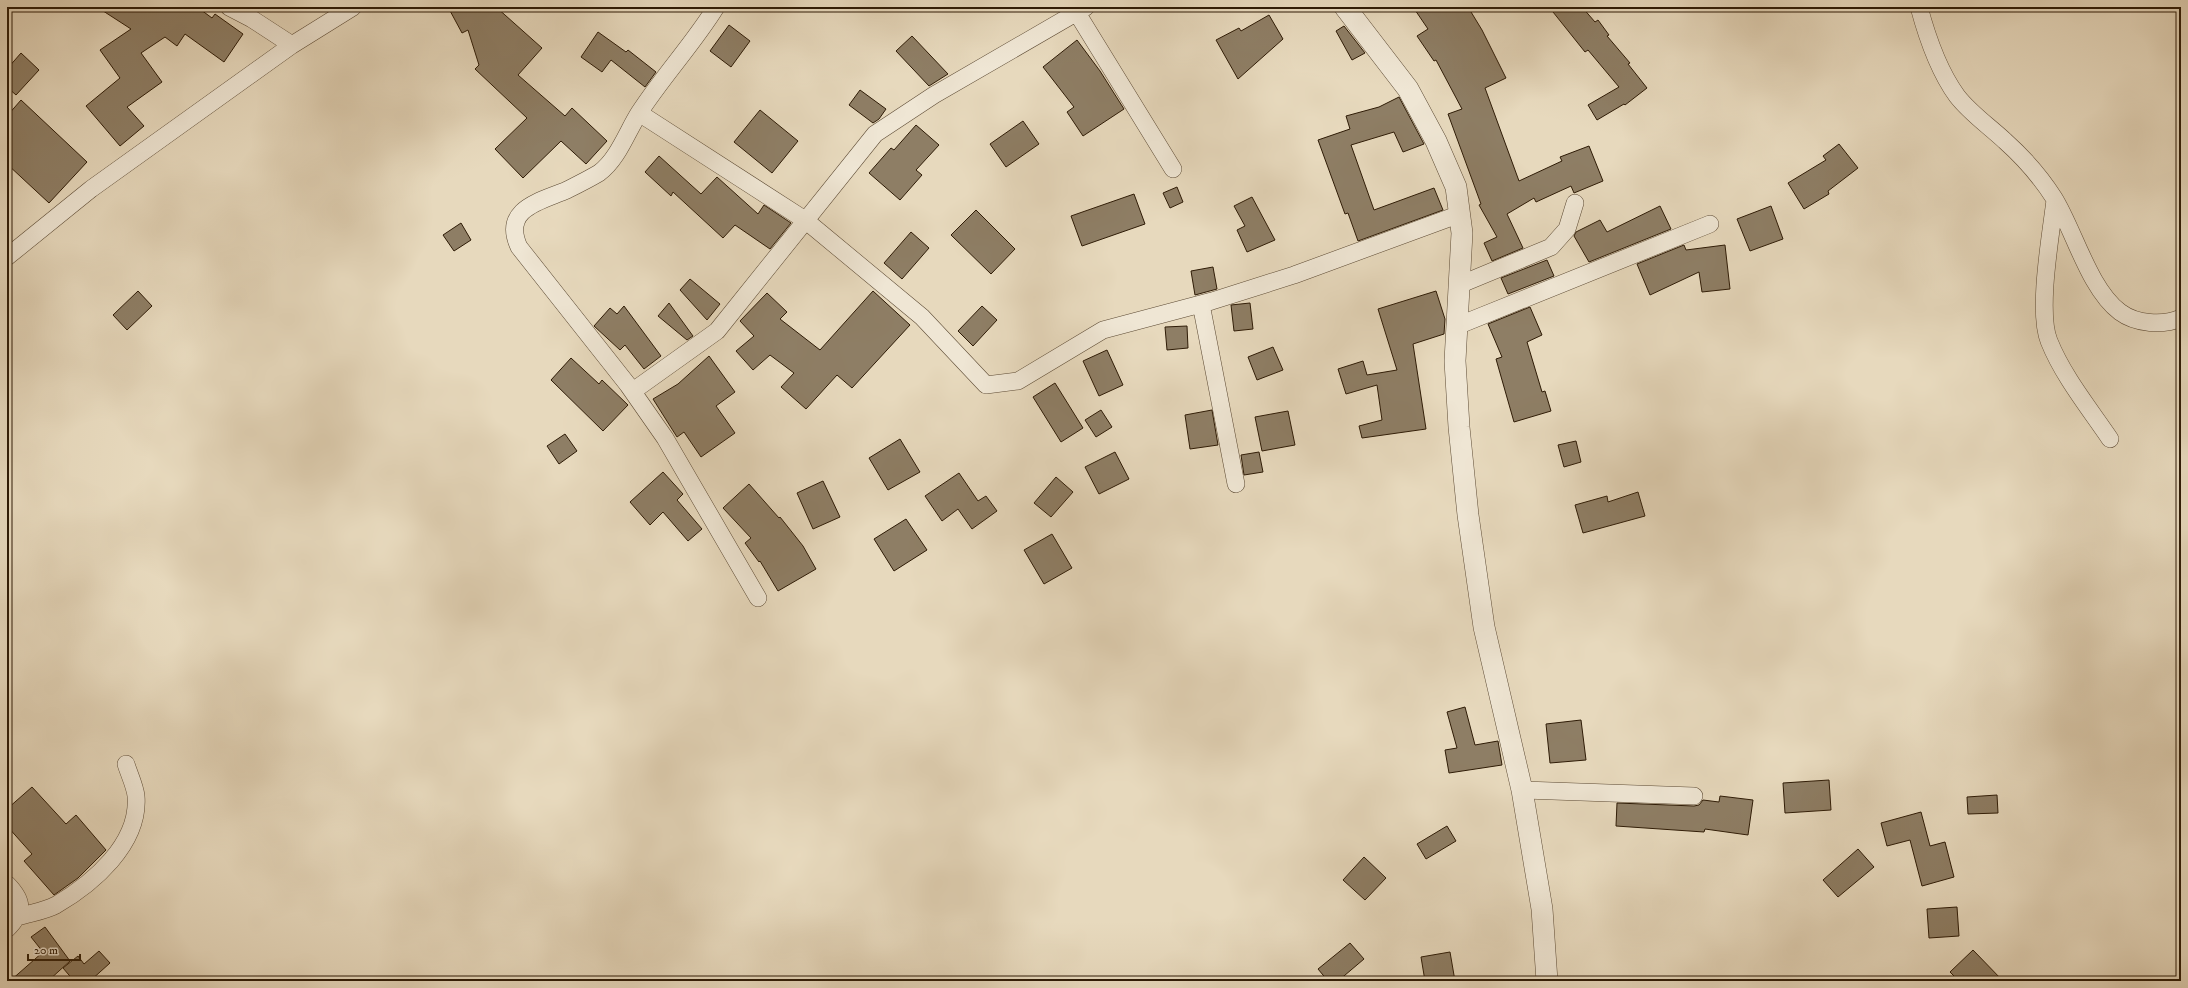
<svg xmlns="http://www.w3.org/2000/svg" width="2188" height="988" font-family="'IM FELL DW Pica',serif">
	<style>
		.building { fill: #8e7e65; stroke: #2e1b06 }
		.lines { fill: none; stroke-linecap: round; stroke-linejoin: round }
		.minor-casing { stroke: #5c4a34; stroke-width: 18 }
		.tertiary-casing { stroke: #5c4a34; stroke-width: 22 }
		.minor { stroke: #efe6d4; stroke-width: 17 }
		.tertiary { stroke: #efe6d4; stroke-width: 21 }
	</style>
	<rect width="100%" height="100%" fill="#e7d9bd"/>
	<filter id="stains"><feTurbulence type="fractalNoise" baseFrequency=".005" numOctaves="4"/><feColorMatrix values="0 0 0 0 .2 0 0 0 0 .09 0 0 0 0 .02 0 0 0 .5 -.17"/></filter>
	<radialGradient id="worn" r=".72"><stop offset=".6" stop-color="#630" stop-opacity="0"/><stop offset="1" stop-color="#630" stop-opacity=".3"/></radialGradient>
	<path class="building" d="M97,7h100l15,11 3,-4 28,20 -19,28 -39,-28 -8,12 -12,-9 -24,16 21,29 -35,25 17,19 -24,20 -34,-40 34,-28 -20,-28 31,-21z
		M448,7h48l46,41 -24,27 47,41 7,-8 35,33 -21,23 -25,-23 -38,37 -28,-29 32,-31 -52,-49 4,-4 -11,-35 -6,3z
		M1413,7h55l14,23 24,48 -21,10 34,93 43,-20 -2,-4 29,-11 14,35 -29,12 -3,-7 -35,16 -2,-4 -27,16 16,34 -31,13 -8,-18 13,-6 -18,-32 2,-1 -33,-90 14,-5 -26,-49 -2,1 -17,-25 11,-7z
		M1549,7h33l13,15 3,-2 11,15 -2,1 23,27 -2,1 19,24 -22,17 -1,-1 -27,16 -9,-15 31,-18 -31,-37 -3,2z
		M1269,15l14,24 -45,40 -22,-39 23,-12 2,3z
		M729,25l21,16 -19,26 -21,-16z
		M1344,26l21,27 -13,7 -16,-29z
		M598,32l28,20 2,-2 28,22 -11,15 -34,-27 -9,12 -21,-15z
		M912,36l36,38 -19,12 -33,-35z
		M1077,40l23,31 24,38 -41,27 -16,-24 7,-5 -31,-40z
		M21,53l18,17 -23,25 -9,-8v-18z
		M860,90l26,19 -7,10 -6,4 -24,-18z
		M1399,97l25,47 -21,8 -9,-20 -43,13 23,65 60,-22 9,22 -85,31 -10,-28 -3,1 -27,-74 32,-11 -4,-13 33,-9z
		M21,100l66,62 -38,41 -42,-39v-48z
		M760,110l38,31 -26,32 -38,-31z
		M1023,121l16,23 -33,23 -16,-23z
		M916,125l23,20 -23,25 6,5 -22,25 -31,-27 22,-25 3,2z
		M1839,144l19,24 -30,23 1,3 -25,15 -16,-26 38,-23 -3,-4z
		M659,156l42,38 16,-17 41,37 6,-9 27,18 -21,26 -35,-24 -12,13 -50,-46 -2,4 -26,-24z
		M1177,187l6,15 -13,6 -7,-15z
		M1134,194l11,30 -63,22 -11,-30z
		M1252,197l23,43 -28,12 -10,-22 8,-4 -11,-20z
		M1660,206l11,23 -82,33 -15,-26 2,-4 24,-12 7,12z
		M1771,206l12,33 -33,12 -13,-32z
		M976,210l39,39 -24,25 -40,-39z
		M461,223l10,17 -17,11 -11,-16z
		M911,232l18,16 -27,31 -18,-16z
		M1684,245l2,5 39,-5 5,44 -28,3 -3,-20 -49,23 -13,-31z
		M1547,260l7,16 -46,18 -7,-16z
		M1213,267l4,22 -22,6 -4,-24z
		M690,279l30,25 -13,16 -27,-30z
		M138,291l14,15 -25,24 -14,-15z
		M873,291l37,34 -58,63 -15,-13 -31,34 -25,-22 13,-14 -24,-18 -17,15 -17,-19 18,-15 -14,-15 27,-28 20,19 -7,7 40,31z
		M1436,291l9,28 -1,15 -31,10 13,85 -64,9 -3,-12 23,-6 -5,-35 -31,9 -8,-25 25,-8 4,14 30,-5 -19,-61z
		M669,303l24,33 -6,4 -29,-24z
		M1250,303l3,26 -19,2 -3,-26z
		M624,306l37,50 -17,13 -19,-24 -5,5 -26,-24 16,-18 7,6z
		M982,306l15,14 -24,26 -15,-15z
		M1530,307l12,28 -15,7 15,50 3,-1 6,20 -37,11 -18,-63 6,-2 -14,-33z
		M1187,326l1,22 -21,2 -2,-23z
		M1273,347l10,23 -26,10 -9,-23z
		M1107,350l16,35 -24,11 -16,-35z
		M709,356l26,36 -19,14 19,27 -34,24 -17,-25 -7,5 -24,-38 25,-15z
		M571,358l28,26 3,-4 26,25 -25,26 -52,-51z
		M1055,383l28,45 -22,14 -28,-45z
		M1101,410l11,17 -16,10 -11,-17z
		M1212,410l6,35 -28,4 -5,-34z
		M1288,411l7,34 -33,6 -7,-34z
		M565,434l12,17 -18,13 -12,-18z
		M900,439l20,33 -32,18 -19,-32z
		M1576,441l5,21 -17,5 -6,-22z
		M1115,452l14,27 -30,15 -14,-27z
		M1259,452l4,20 -19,3 -3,-20z
		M663,472l20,22 -6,6 25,29 -14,12 -25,-29 -13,13 -20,-23z
		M959,473l19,28 8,-5 11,15 -25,18 -14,-20 -16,12 -17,-25z
		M1056,477l17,15 -22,25 -17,-14z
		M823,481l17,36 -27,12 -16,-36z
		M749,484l30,34 1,-1 23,29 13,23 -38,22 -18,-30 -1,1 -14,-19 6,-5 -28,-30z
		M1638,492l7,24 -62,17 -8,-28 32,-9 1,6z
		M906,519l21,31 -33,21 -20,-32z
		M1052,534l20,34 -28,16 -20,-34z
		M1465,707l10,38 23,-4 4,24 -53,8 -4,-23 12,-2 -10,-36z
		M1581,720l5,40 -36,3 -4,-39z
		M1829,780l2,30 -46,3 -2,-30z
		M32,787l34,37 10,-9 30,35 -28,28 -24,17 -30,-34 8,-7 -25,-28v-17z
		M1997,795l1,18 -30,1 -1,-17z
		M1720,796l33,4 -5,35 -43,-6 -1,3 -88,-6 1,-23 77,3 5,-1 4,-5 16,2z
		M1921,812l9,34 15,-4 9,35 -32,9 -12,-46 -23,6 -6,-23z
		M1447,826l9,15 -30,18 -9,-15z
		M1858,849l16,18 -36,30 -15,-17z
		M1364,857l22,21 -21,22 -22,-20z
		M1957,907l2,29 -30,2 -2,-29z
		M45,927l25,34 -22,20h-38l33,-29 -12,-15z
		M1350,943l14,16 -26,22h-10l-10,-12z
		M1973,950l30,31h-44l-9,-9z
		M99,951l11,12 -20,18h-16l-11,-13 15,-12 6,8z
		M1450,952l5,29h-30l-4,-24z"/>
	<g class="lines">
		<defs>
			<path id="minor" d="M229,7l23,12 40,26
				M716,7c-23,37 -53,69 -77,106 -12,19 -21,46 -40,60 -10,6 -22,12 -32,17 -25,11 -66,18 -48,57l109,138 37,53 93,160
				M1919,7c8,30 19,63 38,89 13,17 32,30 48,45 19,17 35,35 49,57 20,32 35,91 66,114 16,12 43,14 61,6
				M1077,13l96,156
				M639,113l166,107 117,97 64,68 32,-4 85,-51 109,-29 82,-26 166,-61
				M2055,200c-4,34 -18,111 -6,141 14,35 40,67 61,98
				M7,257l84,-68 201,-144 61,-38
				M1459,285l92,-38 16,-18 8,-26
				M1201,304l35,180
				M1457,326l253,-102
				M633,391l84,-60 158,-197 59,-39 152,-88
				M1522,790l172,6
				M7,884c17,17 17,28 0,45
				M18,917c12,-4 27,-6 38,-12 36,-21 84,-61 80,-109 -1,-10 -7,-22 -10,-32"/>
			<path id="tertiary" d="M1345,7l63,82 28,52 20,46 6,46 -7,128 4,66 9,88 16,112 38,163 20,119 5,72"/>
		</defs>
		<use href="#minor" class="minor-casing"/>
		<use href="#tertiary" class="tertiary-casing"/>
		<use href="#minor" class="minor"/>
		<use href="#tertiary" class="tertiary"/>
	</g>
	<rect width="2188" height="988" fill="none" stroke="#e7d9bd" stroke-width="24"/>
	<rect x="8" y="8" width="2172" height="972" fill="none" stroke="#2e1b06" stroke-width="2"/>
	<rect x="12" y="12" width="2164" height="964" fill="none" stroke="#2e1b06"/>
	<path d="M28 954v6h52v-6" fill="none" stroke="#2e1b06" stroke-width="2"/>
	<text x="34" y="954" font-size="12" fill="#2e1b06" stroke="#efe6d4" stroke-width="3" paint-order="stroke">20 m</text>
	<rect width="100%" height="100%" filter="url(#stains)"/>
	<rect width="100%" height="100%" fill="url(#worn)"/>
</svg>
